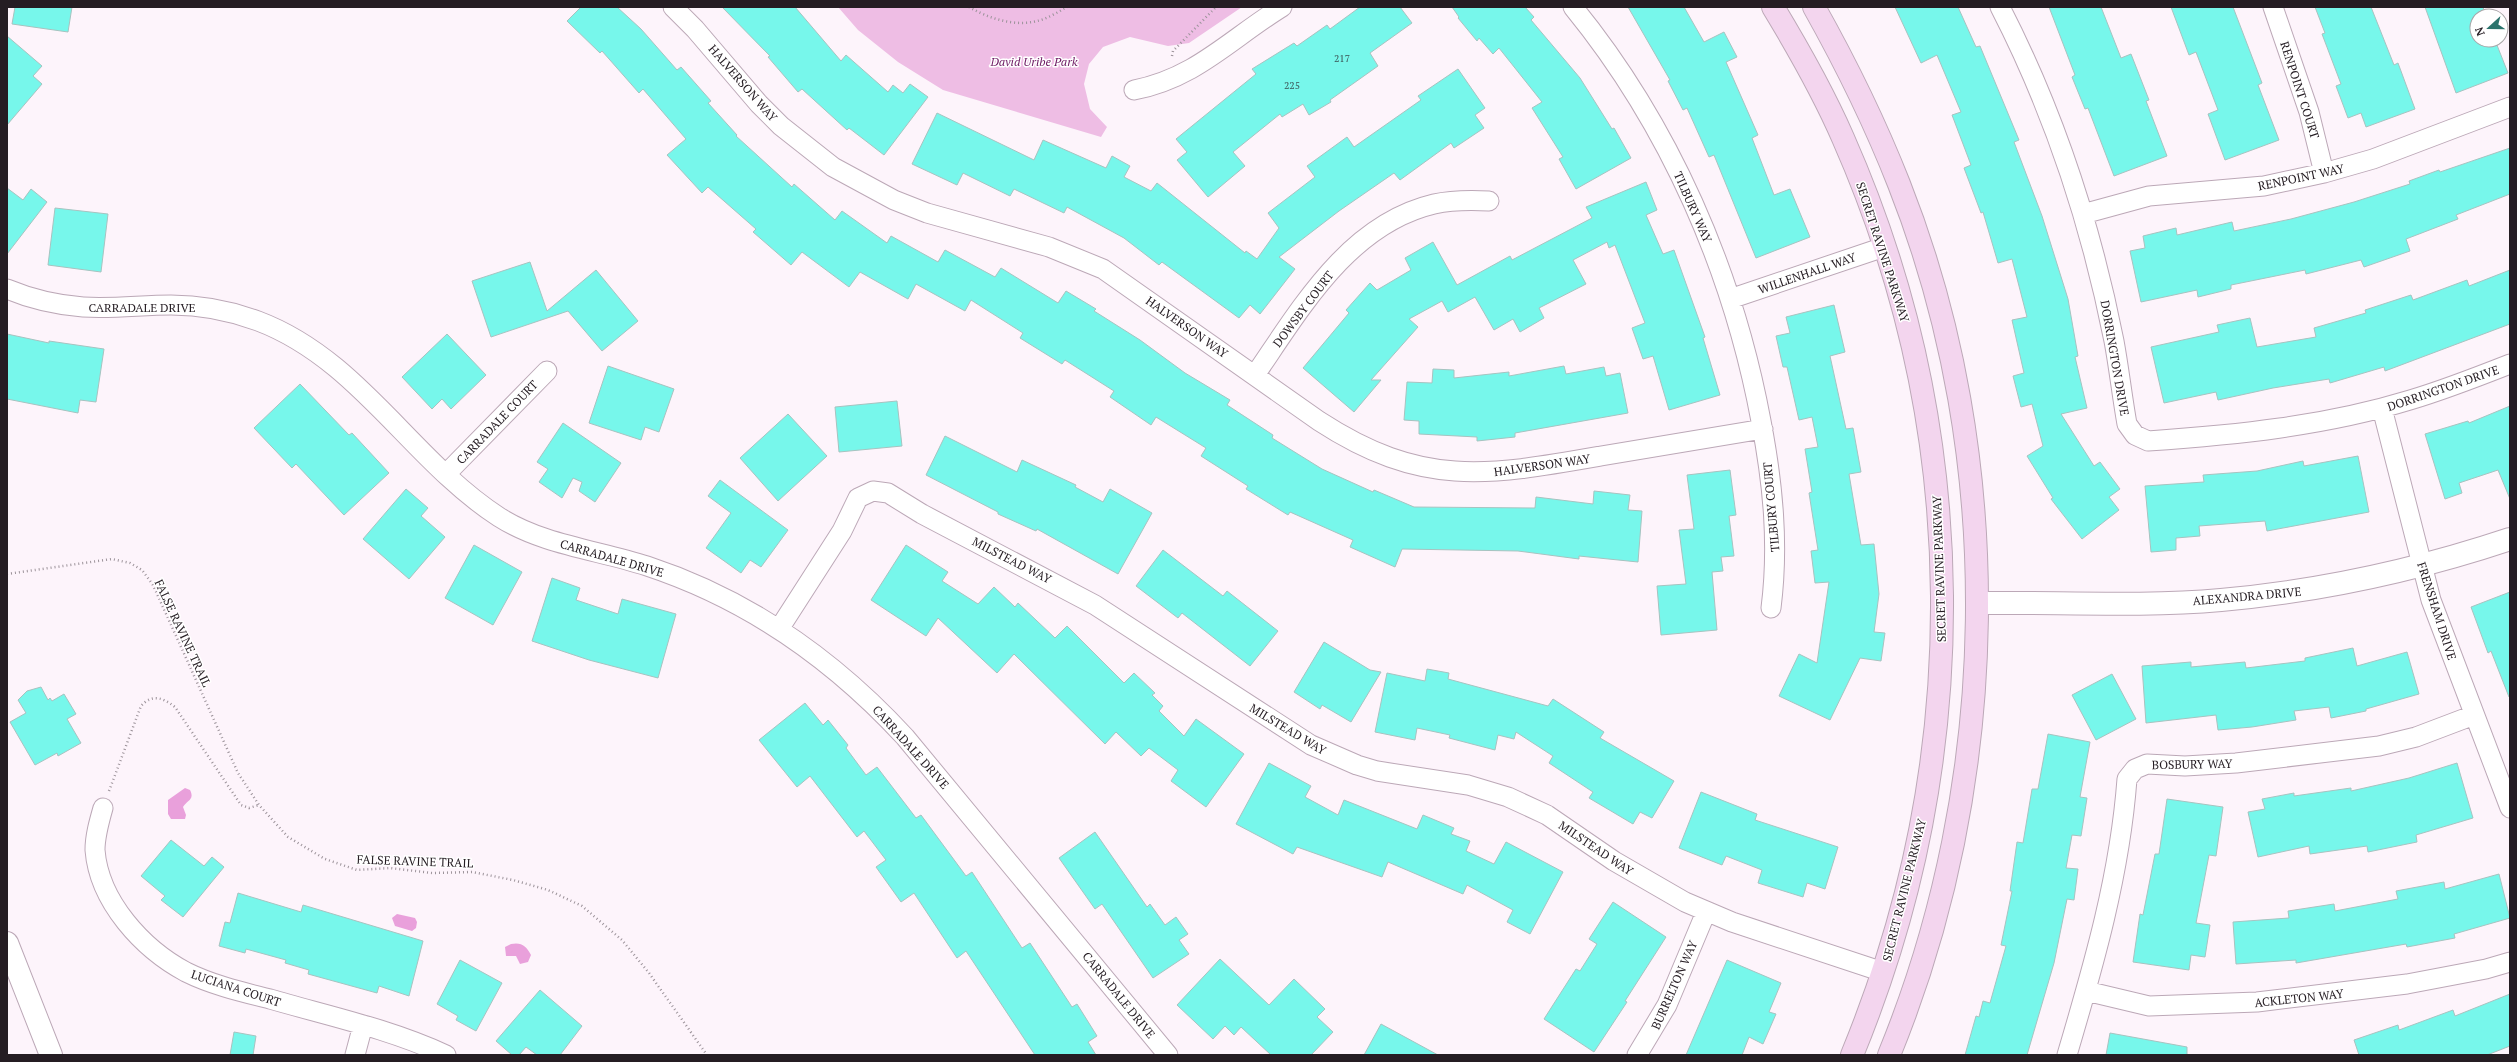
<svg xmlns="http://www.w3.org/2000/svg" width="2517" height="1062" font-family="'PT Serif',serif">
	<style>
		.green { fill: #eebde4 }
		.water { fill: #e9a0db }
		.building { fill: #77f7eb; stroke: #a7c3c0 }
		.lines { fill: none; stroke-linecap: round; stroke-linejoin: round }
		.minor-casing { stroke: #bca8b7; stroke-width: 21 }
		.tertiary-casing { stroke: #bca8b7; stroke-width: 24 }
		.secondary-casing { stroke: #bca8b7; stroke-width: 24 }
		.path { stroke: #9c939a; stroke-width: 2.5; stroke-dasharray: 1 3; stroke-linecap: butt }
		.minor { stroke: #fff; stroke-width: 19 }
		.tertiary { stroke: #fff; stroke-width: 22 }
		.secondary { stroke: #f3d5ee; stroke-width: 22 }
		.labels { text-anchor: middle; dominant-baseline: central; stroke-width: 3; stroke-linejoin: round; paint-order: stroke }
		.number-label { font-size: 10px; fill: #3a5455 }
		.park-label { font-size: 12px; font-style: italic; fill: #6c1862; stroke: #fff }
		.street-label { font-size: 12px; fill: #251d23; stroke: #fff }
	</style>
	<rect width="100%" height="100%" fill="#fdf4fb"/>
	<path class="green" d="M838,7h404l-53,36 -21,3 -38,-9 -27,10 -14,17 -5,20 6,25 17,18 -6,10 -158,-47 -45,-28 -40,-32z"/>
	<path class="water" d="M185,788l5,2c5,10 -3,10 -7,17l3,8 -1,4h-14l-3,-5v-14z
		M397,914l18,4 2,4 -1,6 -4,3 -17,-5 -3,-8z
		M511,944c11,-2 15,2 20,11l-3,7 -8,2 -4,-8h-10l-1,-9z"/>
	<path class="building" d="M15,7h57l-4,25 -56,-8z
		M581,7h36l24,22 36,41 4,-3 30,34 -3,2 29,32 -1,1 56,51 2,-3 41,36 7,-9 45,32 4,-7 47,26 7,-12 50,27 6,-9 57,35 8,-12 30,18 -2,2 46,29 45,33 45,27 -3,5 46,30 -1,3 50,31 51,23 1,-2 40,17 121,1 1,-11 57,7 1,-13 36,4 -2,15 14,1 -4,51 -59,-6v3l-61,-8 -116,-2 -7,18 -45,-20 3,-7 -63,-28 -2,3 -42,-26 2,-3 -47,-30 5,-8 -50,-31 -5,8 -41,-28 4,-6 -49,-31 -3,4 -42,-26 3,-5 -52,-33 -6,11 -49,-27 -8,15 -48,-27 -11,15 -47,-35 -11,13 -38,-33 3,-3 -48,-42 -6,6 -35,-38 19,-16 -43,-50 -4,4 -37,-42 -2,2 -33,-32z
		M722,7h73l46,54 5,-6 42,37 5,-7 10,8 7,-9 18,13 -44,58 -35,-27 -2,2 -45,-41 -4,3 -30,-35 2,-1z
		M1360,7h40l12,16 -42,30 8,13 -48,34 1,2 -22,13 -6,-11 -21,13 -2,-3 -47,38 12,14 -37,31 -31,-37 10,-8 -11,-13 80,-65 -4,-5 42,-26 3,3 30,-21 3,4z
		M1452,7h73l9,10 -3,3 49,58 32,51 2,-1 17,30 -55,31 -17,-30 4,-2 -31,-49 10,-6 -43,-54 -6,6 -14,-16 -2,3 -19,-23 1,-1z
		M1628,7h56l20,35 20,-10 13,25 -11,5 32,73 -6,3 22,57 16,-6 20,48 -54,21 -42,-103 -5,2 -22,-49 -4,2 -15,-29 2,-1z
		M1895,7h63l18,40 4,-1 39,94 -5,2 28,74 26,83 10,57 -3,1 12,51 -26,6 33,52 6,-4 20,27 -11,8 10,13 -37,29 -31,-40 2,-1 -26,-42 16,-10 -11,-42 -11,3 -8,-31 11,-3 -12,-53 15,-3 -15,-58 -14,4 -15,-51 -2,1 -17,-45 7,-3 -19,-50 9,-3 -24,-57 -16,8z
		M2049,7h52l20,51 10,-4 18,46 -3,1 21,55 -53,20 -26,-68 -3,1 -13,-32 3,-2z
		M2171,7h62l29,76 -4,2 21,55 -54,20 -17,-46 10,-4 -22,-58 -7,3z
		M2315,7h56l23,58 4,-2 17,46 -49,18 -5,-14 -13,5 -12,-32 5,-2 -19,-50 3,-1z
		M2425,7h58l3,9h-9v24h18l13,33 -52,20z
		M7,36l35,30 -9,10 9,8 -35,41z
		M1458,69l27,39 -10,7 9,13 -30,20 -3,-5 -51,37 -6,-7 -55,38 -60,46 16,12 -35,45 -10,-9 -11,13 -77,-56 -3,3 -35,-27 -57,-31 -3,6 -50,-24 -4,7 -47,-23 -6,12 -45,-21 25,-51 97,47 9,-20 63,28 6,-12 18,10 -6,11 27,14 6,-8 88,70 1,-2 11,8 22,-31 -11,-15 47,-36 -8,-11 40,-29 7,10 67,-47 -3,-4z
		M2510,148v46l-54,21 2,4 -52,20 4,12 -46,16 -3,-7 -55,14 -1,-4 -74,15v4l-33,8 -1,-7 -56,12 -11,-51 15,-3 -2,-12 33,-8 1,7 55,-13 2,9 57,-12 63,-17 56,-18 -1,-3 30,-11 1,2z
		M1646,182l11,28 -11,5 17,39 11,-4 31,87 -2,1 17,57 -51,15 -16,-54 -10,3 -11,-31 13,-5 -30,-78 -6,3 -2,-6 -34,18 13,24 -47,24 5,10 -24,14 -7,-13 -19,11 -19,-33 -27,15 -6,-11 -33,18 9,8 -47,53h10l-27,32 -51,-44 46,-55 -3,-3 24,-27 7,7 34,-20 -6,-12 28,-16 24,43 53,-29 2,4 80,-42 -6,-11z
		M7,188l16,12 8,-11 16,13 -40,52z
		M55,208l53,6 -7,58 -53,-7z
		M530,262l17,49 49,-41 42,51 -36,30 -34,-40 -77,26 -19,-56z
		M2510,270v54l-125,47 -1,-4 -54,16 -1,-4 -56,9 -55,12 -2,-8 -52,11 -13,-56 68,-15 -2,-7 33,-7 7,29 59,-10 -2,-9 52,-15 -1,-3 46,-15 2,5 54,-20 2,6z
		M1834,305l11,47 -15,4 16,73 7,-1 8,44 -12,2 12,71 13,-1 5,50 -5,38 11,1 -4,28 -21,-3 -30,62 -51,-24 20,-42 18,9 12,-81 -14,1 -4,-32 7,-1 -9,-57 3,-1 -7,-43 13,-2 -6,-30 -13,3 -12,-53h-4l-7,-31 14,-3 -4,-16z
		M7,334l42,9v-2l55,8 -8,53 -16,-2 -2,13 -71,-14z
		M447,334l39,41 -35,34 -9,-10 -10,10 -30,-32z
		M608,366l66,23 -15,43 -14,-5 -4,13 -52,-17z
		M1564,366l2,8 38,-7 2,9 14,-3 8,40 -113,20v4l-38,4v-4l-58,-3v-13l-15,-1 3,-38 25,1 1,-14 21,1v8l55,-6v4z
		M300,384l49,51 3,-2 37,40 -45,42 -48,-51 -4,4 -38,-40z
		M897,401l5,45 -63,6 -4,-45z
		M2510,406v93l-12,-29 -39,13 3,10 -17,6 -20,-65 43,-13 1,2z
		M788,414l39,42 -49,45 -38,-43z
		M563,423l58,40 -26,39 -16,-11 3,-9 -9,-4 -11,20 -23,-16 9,-13 -11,-7z
		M945,436l72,36 5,-12 54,25 -1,2 28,15 7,-13 42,24 -34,61 -81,-45 -1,2 -38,-17v-2l-72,-37z
		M2358,456l11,56 -102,19 -2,-10 -66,5 1,10 -24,2v12l-25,2 -6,-66 59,-4 -1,-7 54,-4 46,-10 1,5z
		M1730,470l6,45 -7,1 5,40 -13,1 2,14 -11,1 5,58 -56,5 -4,-49 29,-2 -7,-54 15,-1 -7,-54z
		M720,480l68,50 -27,37 -11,-7 -9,13 -35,-25 25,-35 -23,-17z
		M406,489l22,19 -7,8 24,21 -36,42 -46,-40z
		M474,545l48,27 -29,53 -48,-27z
		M906,545l42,27 -6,9 36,23 16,-17 21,20 3,-4 37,35 12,-12 57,57 10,-10 21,20 -3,2 11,11 -4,5 25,25 12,-17 48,35 -38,53 -35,-26 7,-11 -29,-22 -8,8 -25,-24 -11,12 -91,-90 -17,19 -59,-55 -12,18 -55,-36z
		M1163,550l60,46 4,-5 51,40 -28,35 -68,-53 -4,5 -42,-32z
		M552,578l28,10 -4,12 42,14 4,-15 54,15 -18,64 -69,-18 -57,-19z
		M2510,592v105h-1l-18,-46 -3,2 -17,-46z
		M1324,642l46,28 11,2 -30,50 -29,-17 -2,4 -26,-17z
		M2353,648l4,18 50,-14 12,42 -53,15v2l-35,7 -2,-11 -35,4 2,9 -44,7 -34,3 -2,-15 -70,8 -4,-57 49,-4v5l54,-5 1,6 59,-7v-3z
		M1427,669l22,4 -1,6 100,27 5,-7 51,33 -4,6 74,43 -22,37 -12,-6 -7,12 -44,-26 4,-6 -44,-29 4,-7 -37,-24 -2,7 -16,-4 -3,15 -46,-12 1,-3 -33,-7 -2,12 -40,-8 12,-59 38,8z
		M2112,674l24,45 -40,21 -24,-45z
		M41,687l7,13 2,-2 2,3 12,-7 12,20 -9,5 14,24 -23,13 -1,-3 -22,12 -25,-43 16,-9 -8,-13 9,-9z
		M805,703l18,22 5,-5 20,25 -2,3 20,27 11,-8 39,51 5,-3 45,61 6,-4 50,76 8,-5 42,64 5,-3 20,32 -9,6 8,13h-61l-69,-104 -9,7 -43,-65 -13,9 -25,-35 10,-7 -22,-29 -7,6 -47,-61 -13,11 -38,-47z
		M2048,734l42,8 -10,55 7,1 -6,38 -9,-1 -6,33 12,1 -4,31 -7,-1 -13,64 -27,92h-62l11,-39 3,1 4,-16 7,2 16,-57 -5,-1 11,-54h-2l7,-49 6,1 9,-54h6z
		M1269,763l42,23 -6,11 33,18 6,-15 73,29 6,-14 31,13 -3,6 19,7 -4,10 28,13 12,-22 57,30 -33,62 -23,-12 6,-12 -46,-25 -4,9 -75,-32 -6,15 -85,-30 -4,7 -57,-30z
		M2457,763l16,55 -57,17 1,7 -49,10 -1,-6 -57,8 -1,-8 -51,11 -10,-45 17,-3 -3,-10 32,-6v3l57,-8v3l58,-13z
		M1701,792l56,22 -2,6 83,27 -13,42 -18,-6 -4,14 -45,-14 4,-13 -36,-14 -4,9 -43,-17z
		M2167,799l56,8 -7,49 -7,-1 -13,68 14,2 -5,32 -14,-2 -2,15 -56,-8 7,-48 3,1 12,-61h4z
		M1095,832l52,75 3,-3 15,21 11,-8 12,17 -9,6 10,14 -36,24 -51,-74 -7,5 -36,-51z
		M171,840l33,26 8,-9 12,10 -41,50 -22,-17 4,-4 -24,-20z
		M2499,874l11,44 -56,16 1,4 -48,9 -1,-3 -110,19v-3l-60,4 -3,-42 56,-4 -1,-7 46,-7 1,7 63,-12 -2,-8 48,-9 1,7z
		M238,893l63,19 2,-7 120,36 -14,55 -30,-10 -2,7 -69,-19 1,-4 -24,-7 1,-3 -40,-11 -1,4 -26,-7 6,-24 5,1z
		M1613,902l53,35 -41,64 2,1 -33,50 -50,-33 32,-50 4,2 17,-27 -8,-5z
		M1220,959l49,46 25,-26 31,30 -8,8 16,15 -22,23h-40l-30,-28 -7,8 -9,-9 -12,13 -36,-34z
		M460,960l42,23 -26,48 -20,-11 2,-4 -21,-12z
		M1727,960l54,23 -12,29 7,2 -13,30 -14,-7 -7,18h-56z
		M540,990l42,36 -22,29h-23l-11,-8 -7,8h-7l-16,-14z
		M2510,994v52l-23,9h-128l-5,-15 44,-15 1,5 54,-20 2,6z
		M1381,1024l57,31h-74z
		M234,1032l22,4 -3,19h-23z
		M2110,1033l77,14v8h-81z"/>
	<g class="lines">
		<defs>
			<path id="minor" d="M673,7l22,22 64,75 22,22 52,41 61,33 33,13 122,34 54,22 216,152c103,67 168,55 282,35 54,-9 108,-18 162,-27
				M1573,7c97,119 160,264 188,414 12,63 18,124 10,187
				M2000,7c54,105 91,218 114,334 5,27 8,55 13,83l8,11 13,6c88,-6 177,-15 262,-41 34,-10 67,-23 100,-36
				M2273,7l36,105 15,61
				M1134,90c62,-12 96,-51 148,-83
				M2083,214l66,-18 115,-10 60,-13 49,-14 137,-52
				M7,289c24,10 50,16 76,18 30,2 59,-2 88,-2 30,0 60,6 87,16 101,38 153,139 241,196 44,28 99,33 148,49 100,33 187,94 258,171l263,318
				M1730,299l154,-52
				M1255,375c46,-67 94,-151 179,-171 18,-4 37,-4 55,-3
				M2382,408l49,192 79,208
				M446,474l101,-103
				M779,629l63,-98 16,-33 15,-7 15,2 34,21 173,91 216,140 46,20 20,6 91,14 40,12 39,18 67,46 71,41 47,20 151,50
				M103,808c-4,14 -8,28 -8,42 4,52 48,99 91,122 26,13 56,20 84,27 59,17 120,30 176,56
				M2086,991l63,15 108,-4 150,-18 79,-15 24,-7
				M355,1055l8,-30
				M1637,1055l30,-50 39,-93
				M2067,1055c27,-91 53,-181 60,-276l8,-10 12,-5 38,2 51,-3 143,-17 37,-9 58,-22"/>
			<path id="tertiary" d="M1977,603c80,-1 164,4 244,-3 101,-9 193,-29 289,-61
				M7,943l44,112"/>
			<path id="secondary" d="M1773,7c26,43 50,85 70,131 130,294 131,621 9,917
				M1814,7c32,57 61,116 85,177 109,276 102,598 -10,871"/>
		</defs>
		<use href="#minor" class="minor-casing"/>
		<use href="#tertiary" class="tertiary-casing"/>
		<use href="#secondary" class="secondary-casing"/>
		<path class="path" d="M969,7c19,11 45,20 68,14 10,-2 21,-9 30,-14
			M1172,56l1,-5 43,-44
			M7,574l105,-15 18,4 12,7 11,15 85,188 21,32 29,32 37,22 32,11 33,-2 42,5 40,-1 41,8 35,10 34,16 40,34 27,33 58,82
			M109,791l32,-85c11,-12 21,-9 34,1l66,98 8,3 10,-3"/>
		<use href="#minor" class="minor"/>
		<use href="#tertiary" class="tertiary"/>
		<use href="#secondary" class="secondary"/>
	</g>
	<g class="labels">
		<g class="number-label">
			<text x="1342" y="58">217</text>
			<text x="1292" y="85">225</text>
		</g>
		<g class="park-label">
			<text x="1034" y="61">David Uribe Park</text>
		</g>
		<g class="street-label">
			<text transform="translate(743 83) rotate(49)">HALVERSON WAY</text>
			<text transform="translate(2300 90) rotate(72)">RENPOINT COURT</text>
			<text transform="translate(2301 177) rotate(-12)">RENPOINT WAY</text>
			<text transform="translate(1693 207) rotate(66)">TILBURY WAY</text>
			<text transform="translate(1883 252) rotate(72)">SECRET RAVINE PARKWAY</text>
			<text transform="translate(1807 273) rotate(-19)">WILLENHALL WAY</text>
			<text x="142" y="307">CARRADALE DRIVE</text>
			<text transform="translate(1303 309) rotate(-53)">DOWSBY COURT</text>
			<text transform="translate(1187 327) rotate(35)">HALVERSON WAY</text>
			<text transform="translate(2115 358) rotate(80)">DORRINGTON DRIVE</text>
			<text transform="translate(2443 388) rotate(-19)">DORRINGTON DRIVE</text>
			<text transform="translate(497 422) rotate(-46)">CARRADALE COURT</text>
			<text transform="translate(1542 465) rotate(-8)">HALVERSON WAY</text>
			<text transform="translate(1771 507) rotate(-95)">TILBURY COURT</text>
			<text transform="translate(612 558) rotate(16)">CARRADALE DRIVE</text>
			<text transform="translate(1012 560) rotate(27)">MILSTEAD WAY</text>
			<text transform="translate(1939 569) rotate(-92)">SECRET RAVINE PARKWAY</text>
			<text transform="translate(2247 596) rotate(-5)">ALEXANDRA DRIVE</text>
			<text transform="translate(2437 611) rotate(72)">FRENSHAM DRIVE</text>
			<text transform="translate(183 633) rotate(65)">FALSE RAVINE TRAIL</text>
			<text transform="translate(1288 729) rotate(31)">MILSTEAD WAY</text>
			<text transform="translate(911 747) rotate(48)">CARRADALE DRIVE</text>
			<text transform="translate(2192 764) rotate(-1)">BOSBURY WAY</text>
			<text transform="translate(1596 848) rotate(34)">MILSTEAD WAY</text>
			<text transform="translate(415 861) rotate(2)">FALSE RAVINE TRAIL</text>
			<text transform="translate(1904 890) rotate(-76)">SECRET RAVINE PARKWAY</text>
			<text transform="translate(1674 985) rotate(-66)">BURRELTON WAY</text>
			<text transform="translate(236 988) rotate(18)">LUCIANA COURT</text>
			<text transform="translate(1119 995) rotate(51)">CARRADALE DRIVE</text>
			<text transform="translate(2299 998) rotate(-6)">ACKLETON WAY</text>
		</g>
	</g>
	<rect width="2517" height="1062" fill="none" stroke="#251d23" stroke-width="16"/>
	<g transform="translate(2489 28) rotate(249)"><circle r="19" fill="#ffffff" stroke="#a8a5a7"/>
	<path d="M0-3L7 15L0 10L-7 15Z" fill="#2a736c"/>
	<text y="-6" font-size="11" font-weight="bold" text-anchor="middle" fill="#251d23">N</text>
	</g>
</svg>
